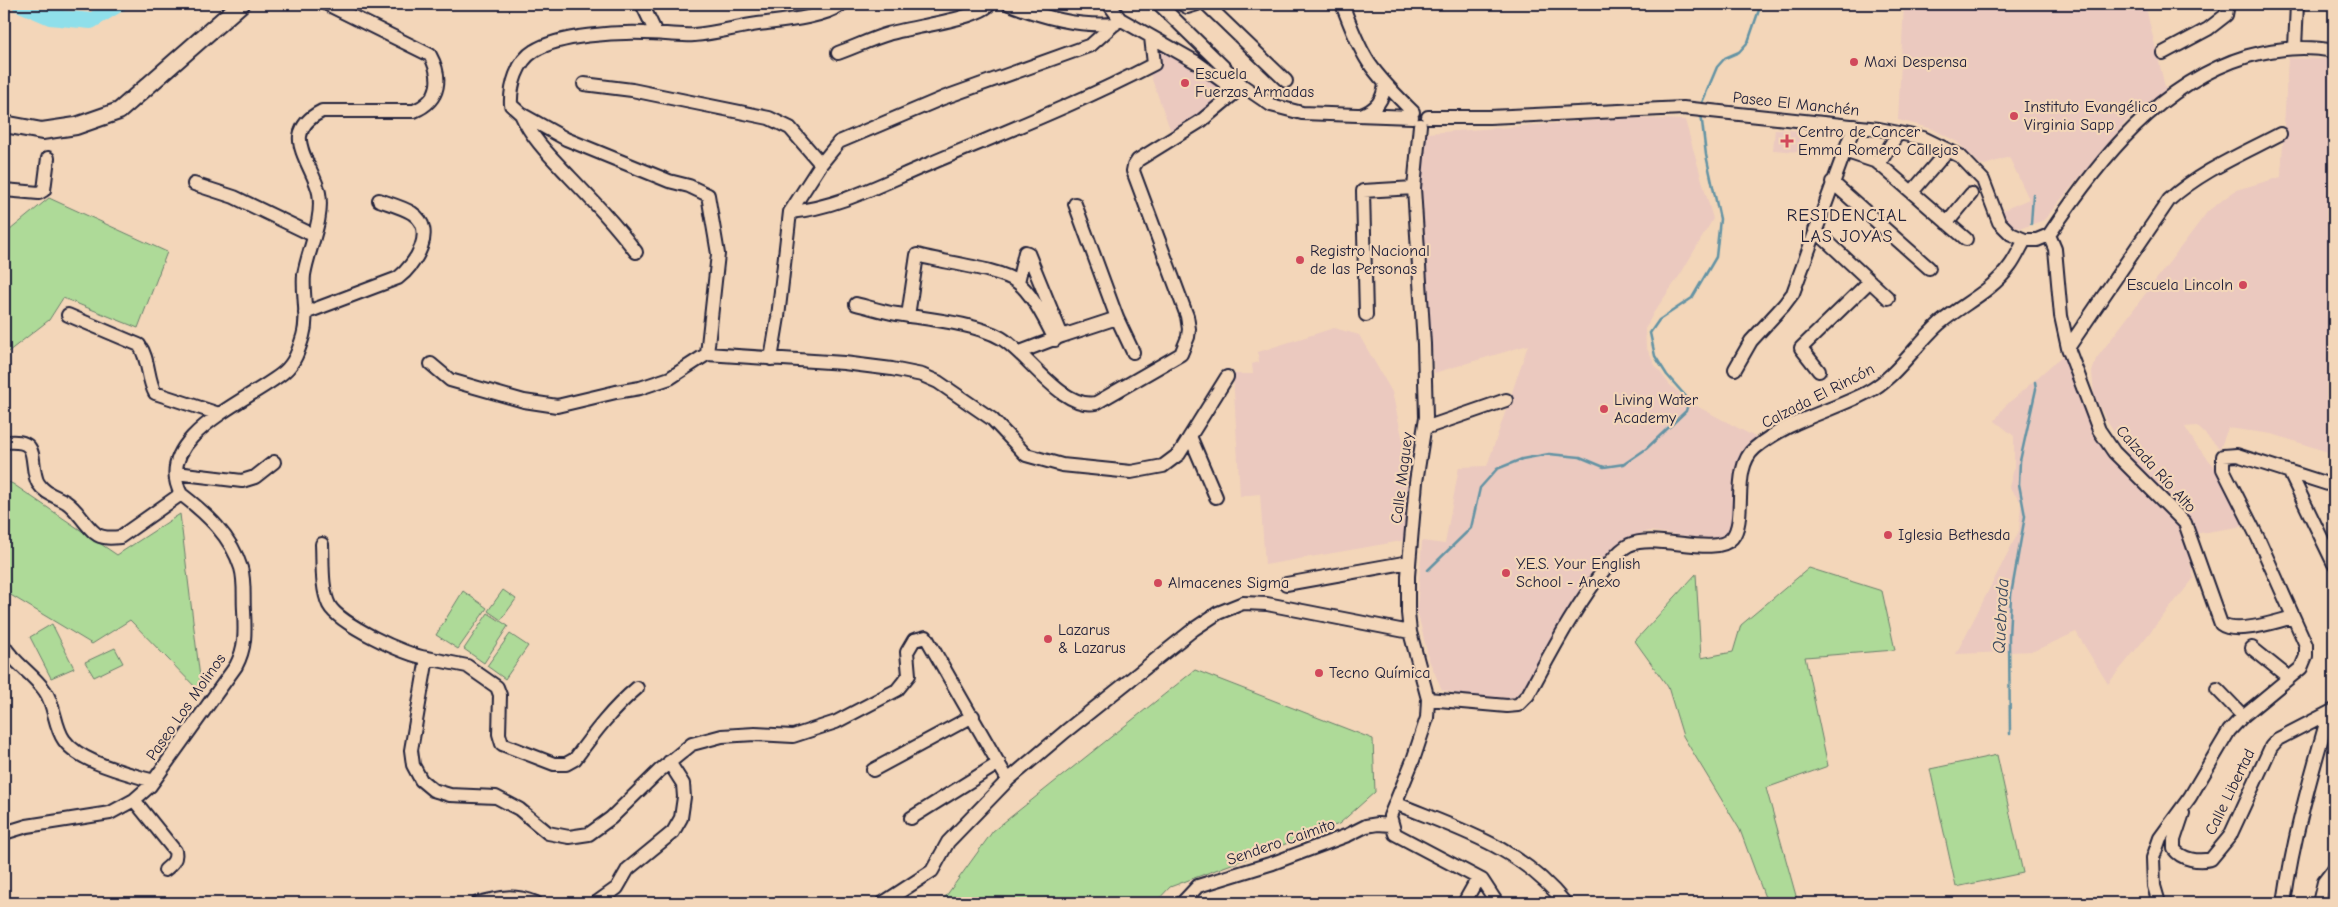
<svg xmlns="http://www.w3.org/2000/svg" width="2338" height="907" font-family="'Comic Neue',sans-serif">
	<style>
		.built { fill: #ebc9bf }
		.green { fill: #aeda98; stroke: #687e6a }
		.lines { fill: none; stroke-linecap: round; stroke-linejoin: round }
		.stream { stroke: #6393a4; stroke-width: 2.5 }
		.river { stroke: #8fdfea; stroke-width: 16 }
		.minor-casing { stroke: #22223b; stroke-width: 16 }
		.major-casing { stroke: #22223b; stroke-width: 20 }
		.minor { stroke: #f3d6b9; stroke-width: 12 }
		.major { stroke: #f3d6b9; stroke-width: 16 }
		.poi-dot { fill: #d1495b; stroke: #f3d6b9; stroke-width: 2 }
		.labels { text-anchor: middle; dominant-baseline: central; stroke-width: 4.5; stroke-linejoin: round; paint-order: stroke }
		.poi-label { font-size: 16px; fill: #22223b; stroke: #f3d6b9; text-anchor: start }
		.street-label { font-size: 16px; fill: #22223b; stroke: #f3d6b9 }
		.neighbourhood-label { font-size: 18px; letter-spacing: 1px; fill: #22223b; stroke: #f3d6b9 }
		.water-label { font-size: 18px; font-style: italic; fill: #38485e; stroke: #f3d6b9 }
	</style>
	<rect width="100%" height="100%" fill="#f3d6b9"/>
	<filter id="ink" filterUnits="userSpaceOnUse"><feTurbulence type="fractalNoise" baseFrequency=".02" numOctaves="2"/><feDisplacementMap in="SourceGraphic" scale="10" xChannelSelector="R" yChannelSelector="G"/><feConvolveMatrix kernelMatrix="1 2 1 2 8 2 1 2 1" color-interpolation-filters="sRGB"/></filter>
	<g filter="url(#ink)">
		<path class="built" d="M1904,4h241l21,87 -33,22 -89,107 -22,8 -12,-1 -9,-16 28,-12 -20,-42 -27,9 -25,-24 -24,-13 -35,-9z
			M1154,42l76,49 -57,46 -23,-63 7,-5z
			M2288,58l39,1 7,3v392l-62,-20 -44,-6 -8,21 -23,-23 -12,1 11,18 18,21 30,60 -50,8 -3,-13 -57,-59 -28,-42 -12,-25 -2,-23 4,-13 112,-148 28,-21 45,-13z
			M1628,118l57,2 28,99 -33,56 -26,37 -9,17 1,18 9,18 15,20 21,18 64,34 -18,32 -5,57 -6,10 -8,5 -68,-10 -11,3 -32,21 -28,36 -56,98 -10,9 -47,-2 -24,-6 -13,-30 -12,-50 5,-69 23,3 14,-77 28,-1 41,-121 -94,28 -19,-239z
			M1775,129l26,2 -2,21 -26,-2z
			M1334,328l25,7 33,57 19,84 -4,64 -142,25 -5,-71 -20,2 -7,-122h20l-1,-10 7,-2 -1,-10z
			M2064,354l33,84 45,52 38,35 14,53 -86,106 -32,-52 -42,19 -78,3 63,-123 2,-29 -12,-15 5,-18v-33l-19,-15 8,-13z"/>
		<path class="green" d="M49,198l118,54 -29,76 -75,-30 -14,22 -45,35v-120z
			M4,480l9,4 104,71 63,-41 22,180 -72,-74 -38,24 -88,-53z
			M1809,568l73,23 13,59 -90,7 23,109 -62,22 32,115h-31l-27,-73 -57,-94 -15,-49 -33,-46 61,-67 5,84 32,-6 8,-27z
			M503,590l13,9 -15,21 -13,-9z
			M463,591l24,17 -29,41 -22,-14z
			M488,613l20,13 -24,37 -20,-14z
			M52,624l22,44 -23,10 -21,-41z
			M510,634l18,12 -23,33 -18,-13z
			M115,648l8,15 -29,14 -9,-15z
			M1195,670l178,69 2,53 -36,32 -169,63 -15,16h-214l52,-72z
			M1997,755l26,118 -67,14 -26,-118z"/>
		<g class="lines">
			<path class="stream" d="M1701,105l16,-38 8,-9 14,-6 9,-10 13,-38
				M2031,224l2,-29
				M1428,570l43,-42 9,-40 17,-19 25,-10 27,-5 31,3 24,10 20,-3 22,-15 40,-38 3,-11 -22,-25 -12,-19 -5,-23 9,-13 33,-22 24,-41 4,-38 -14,-64 -5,-42
				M2010,734l-1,-96 2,-43 14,-79 -6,-32 1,-23 16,-72 -1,-7"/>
			<path class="river" d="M20,4l30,13 41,4 28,-17"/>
			<defs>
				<path id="minor" d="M642,4l14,29
					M1009,4c35,13 68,23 106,20
					M1109,4l11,15 76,43 40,29
					M1159,4l84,82 28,19 31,8 110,4
					M1182,4l5,3 10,-3
					M1206,4l80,77
					M1342,4c8,20 15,41 27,59 13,19 29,34 44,49
					M2295,47l2,-43
					M838,53c17,-6 33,-14 50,-19 22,-7 90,-15 102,-30
					M2163,53l45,-24 18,-14 2,-11
					M584,84l48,6 137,28 21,10 31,36
					M521,114c11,25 30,43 49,63 23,24 46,48 66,75
					M1361,115c16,-6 22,-15 24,-31
					M1428,117h61l194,-9 196,21 44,9 37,18 23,24 16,42 12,12 14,6h12l12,-5c50,-75 110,-152 199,-179 29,-8 57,-11 86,-5
					M1420,125l-6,63 10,156 2,73 -10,65 -8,94v37l2,19 18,67 -1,19 -14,42 -23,56 5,18 87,46 15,23
					M1844,151l33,11 89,77
					M1879,164l19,-31
					M1832,182l97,86
					M194,184l40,13 79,38
					M4,190l35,3 5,-3 4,-32
					M1912,192l36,-42
					M1075,204l42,114 16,34
					M790,212c48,-4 95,-30 139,-48 76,-32 152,-62 225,-100l-3,-27
					M1947,223l24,-29
					M1815,230l73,68
					M2049,235l6,14 6,67 7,32 31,82 15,22 71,71 36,101c14,11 55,-2 72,-7
					M1018,282l7,-30 3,1 34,83
					M856,304c13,3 27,8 41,10 29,5 78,9 104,24 27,16 61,72 95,65l85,-49 7,-17 1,-8 -2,-13 -54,-145 1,-5 4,-6 63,-39 42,-35
					M305,313l93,-35c17,-13 40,-48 14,-65 -10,-6 -22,-9 -33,-13
					M68,315l71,30c10,13 8,33 16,48l64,21
					M1366,315l-3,-124 51,-3
					M908,316l9,-61c23,7 84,14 100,27 15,11 30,41 38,58
					M2068,348l101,-148c32,-29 73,-46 111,-66
					M1020,352l42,-16 55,-18
					M707,354l11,-100 -10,-59 -19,-9 -20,-5 -103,-42 -45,-25 -10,-9c-1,-18 6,-44 23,-54 25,-16 82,-19 111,-18 16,0 33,3 49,2 22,-2 43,-8 64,-11 23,-3 65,-6 84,-20
					M771,359l7,-42 12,-105 31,-48 18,-22 104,-44 148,-53 29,-26
					M431,364l19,16 74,21 33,5 59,-14 24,-4 30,-10 37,-24 137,9 48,6 30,6 16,7 54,37 34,36 36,10 69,7 32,-6 16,-12 48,-77
					M1735,369l16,-28 33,-36 9,-12 61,-167
					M1819,371l-18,-23 69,-67
					M1425,428l81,-28
					M1190,436l26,61
					M4,442c8,0 19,-2 25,5 6,7 3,26 9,36 7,11 18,13 28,19 12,8 18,22 29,31 7,6 17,5 25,4l61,-43
					M176,473l66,8 13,-4 19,-15
					M2290,473l44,91
					M322,544c1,18 -1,44 7,61 10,19 76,50 98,53
					M1286,584l123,-22
					M4,646c10,17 29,28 41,45 10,14 9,35 19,49 16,23 64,33 89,41
					M2252,648l36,29
					M637,688c-25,21 -43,45 -62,71l-9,5h-12l-52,-20 -3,-10 1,-39 -3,-8 -30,-21 -40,-8 -16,92 2,15 8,15 12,10 17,5 46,2 23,12 29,24 21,4 20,-3 22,-16 48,-47 33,-27 30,-8 33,-2 38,2 43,-14 61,-32 12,-15 -2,-23 7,-12 12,-3 82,143
					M2217,689l26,27
					M1428,699l79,7 11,-1 10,-10c24,-44 47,-89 79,-129 6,-7 13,-17 22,-21 26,-13 86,13 103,-7 16,-19 -2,-69 23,-90 32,-27 74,-36 111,-55 30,-15 49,-48 74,-70 23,-19 52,-32 70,-57 6,-8 10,-18 15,-26
					M873,770l100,-54
					M134,800l41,51c2,9 -3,13 -10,19
					M1395,803c65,27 124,43 170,100
					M2183,813l-9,27v9c8,11 25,13 37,10l19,-23 41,-89 7,-8 56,-29
					M911,818l88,-55
					M4,833l23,-7 83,-13 24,-13 16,-14 86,-120c10,-19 9,-34 8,-56 -1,-13 1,-29 -3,-42 -10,-32 -34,-54 -60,-74 -30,-57 70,-94 103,-122 11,-9 15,-23 19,-36 6,-20 -1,-41 1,-61 4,-26 20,-55 15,-82 -3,-17 -21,-41 -19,-57 2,-12 12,-20 22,-25h92c27,-11 28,-34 16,-56l-103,-51
					M478,903c23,-6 36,-9 58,0
					M596,903l21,-15 11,-19 45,-37 8,-14 3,-21 -1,-13 -14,-22
					M883,903l49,-32 16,-29 60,-62 58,-49 128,-102 24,-16 25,-10 24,1 143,28
					M1182,903l16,-17 75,-23 75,-28 18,-9 12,-2 13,1
					M1464,903l14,-25
					M2159,903l-5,-17 -1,-28 7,-20 30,-41 39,-66 14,-15 58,-48 5,-12v-11l-48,-107 -35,-69v-13l14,-1 97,31
					M2284,903c9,-64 27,-128 45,-190
					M2319,903l5,-21 10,-13"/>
				<path id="major" d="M4,124l38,7 34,-5 43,-15 122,-107"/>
			</defs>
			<use href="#minor" class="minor-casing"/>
			<use href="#major" class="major-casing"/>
			<use href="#minor" class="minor"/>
			<use href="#major" class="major"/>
		</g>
	</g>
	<g class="poi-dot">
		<circle cx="1854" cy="62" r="5"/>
		<circle cx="1185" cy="83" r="5"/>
		<circle cx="2014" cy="116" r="5"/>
		<path d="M1784.5 133.5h5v5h5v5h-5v5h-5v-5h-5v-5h5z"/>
		<circle cx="1300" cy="260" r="5"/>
		<circle cx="2243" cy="285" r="5"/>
		<circle cx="1604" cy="409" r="5"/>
		<circle cx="1888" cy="535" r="5"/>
		<circle cx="1506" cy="573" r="5"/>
		<circle cx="1158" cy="583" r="5"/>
		<circle cx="1048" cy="639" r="5"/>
		<circle cx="1319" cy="673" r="5"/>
	</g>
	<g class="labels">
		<g class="poi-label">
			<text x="1864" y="62">Maxi Despensa</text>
			<text x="1195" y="74">Escuela<tspan x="1195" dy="18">Fuerzas Armadas</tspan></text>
			<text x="2024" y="107">Instituto Evangélico<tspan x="2024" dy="18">Virginia Sapp</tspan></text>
			<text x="1798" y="132">Centro de Cancer<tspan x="1798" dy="18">Emma Romero Callejas</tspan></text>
			<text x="1310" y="251">Registro Nacional<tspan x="1310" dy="18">de las Personas</tspan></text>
			<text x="2233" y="285" text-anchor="end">Escuela Lincoln</text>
			<text x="1614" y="400">Living Water<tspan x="1614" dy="18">Academy</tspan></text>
			<text x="1898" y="535">Iglesia Bethesda</text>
			<text x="1516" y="564">Y.E.S. Your English<tspan x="1516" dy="18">School - Anexo</tspan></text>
			<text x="1168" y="583">Almacenes Sigma</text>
			<text x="1058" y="630">Lazarus<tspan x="1058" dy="18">&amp; Lazarus</tspan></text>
			<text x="1329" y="673">Tecno Química</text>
		</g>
		<g class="street-label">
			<text transform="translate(1796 104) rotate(6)">Paseo El Manchén</text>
			<text transform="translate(1818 396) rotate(-27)">Calzada El Rincón</text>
			<text transform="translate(2156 469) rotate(48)">Calzada Río Alto</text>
			<text transform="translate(1402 478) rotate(-83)">Calle Maguey</text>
			<text transform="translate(186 707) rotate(-55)">Paseo Los Molinos</text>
			<text transform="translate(2230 792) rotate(-64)">Calle Libertad</text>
			<text transform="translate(1281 842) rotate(-19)">Sendero Caimito</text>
		</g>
		<g class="neighbourhood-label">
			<text x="1847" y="215">RESIDENCIAL<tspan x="1847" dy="21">LAS JOYAS</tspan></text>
		</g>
		<g class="water-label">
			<text transform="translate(2001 616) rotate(-87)">Quebrada</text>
		</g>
	</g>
	<rect width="2338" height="907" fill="none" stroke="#f3d6b9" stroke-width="20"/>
	<rect x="10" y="10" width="2318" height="887" fill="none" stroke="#22223b" stroke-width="2" filter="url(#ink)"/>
</svg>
